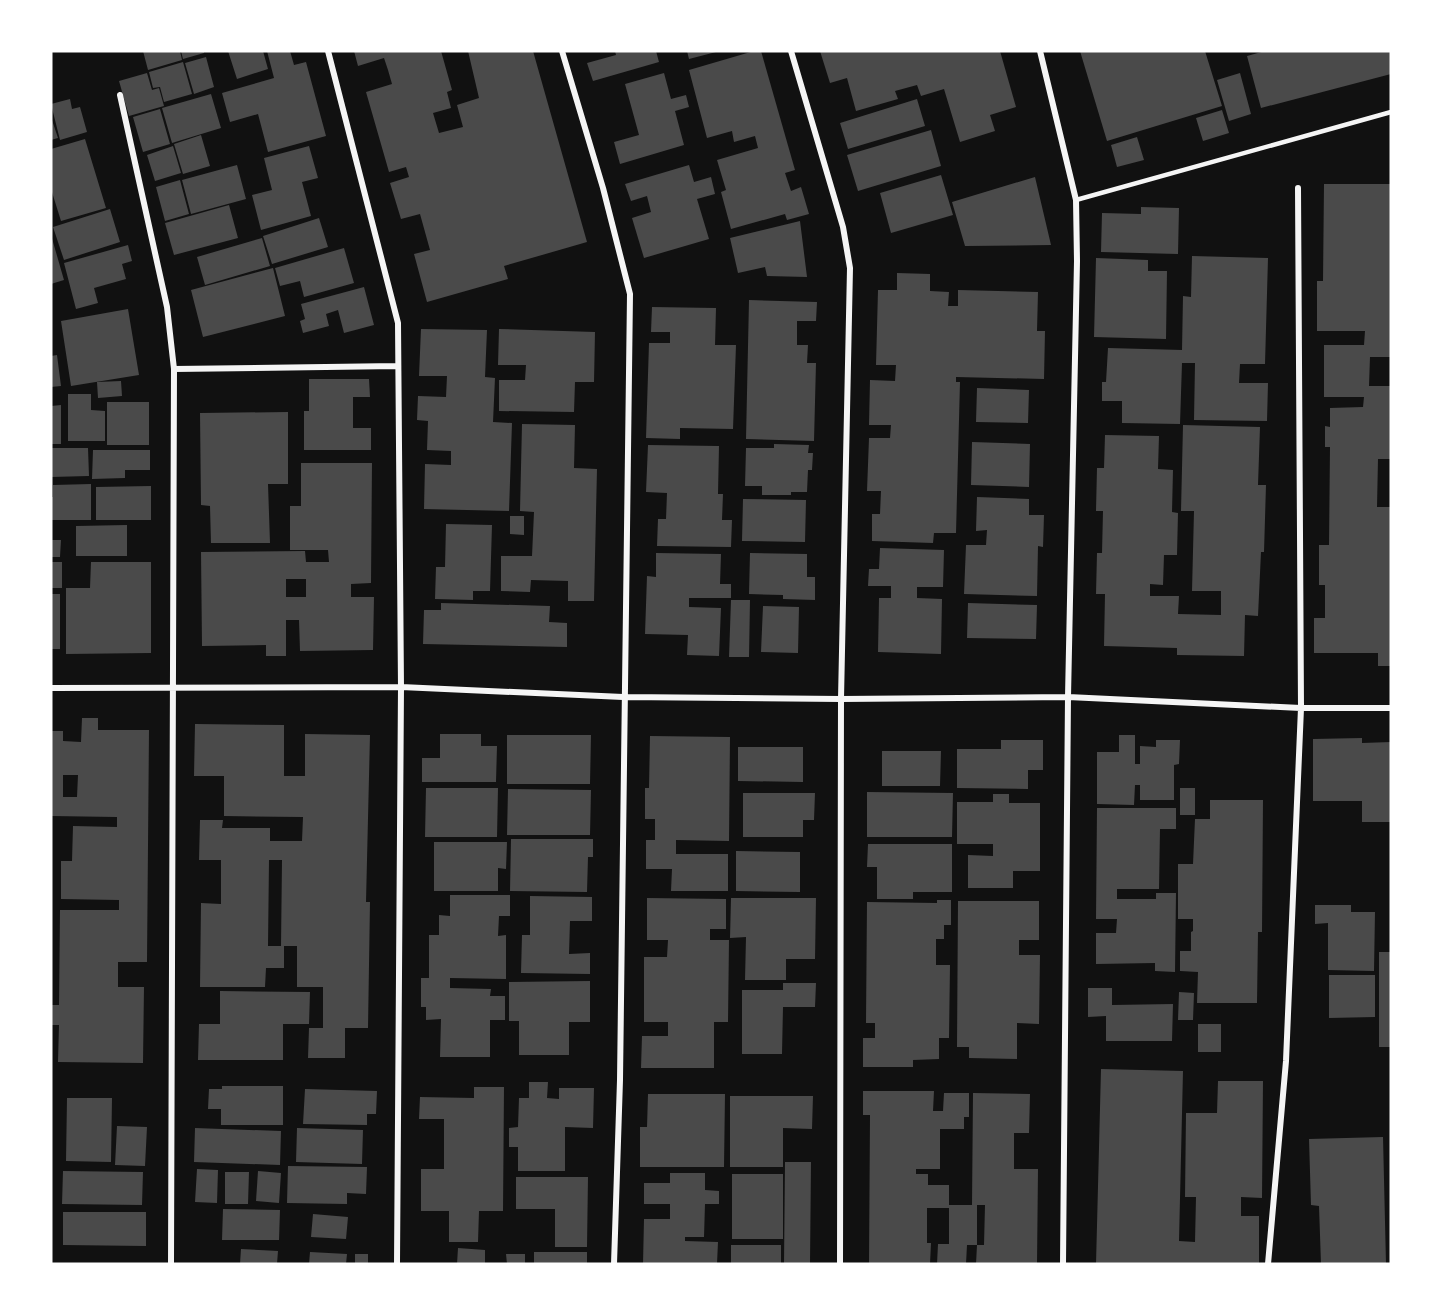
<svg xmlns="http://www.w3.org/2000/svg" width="1442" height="1315" font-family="'DM Sans',sans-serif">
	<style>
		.building { fill: #4a4a4a; fill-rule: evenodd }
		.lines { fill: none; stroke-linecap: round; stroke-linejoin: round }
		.service { stroke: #f5f5f5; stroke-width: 4.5 }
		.minor { stroke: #f5f5f5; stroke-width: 6 }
	</style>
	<rect width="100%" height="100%" fill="#111"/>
	<path class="building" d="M143,51h37l2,9 -34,10z
		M181,51h23v2l-21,6z
		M228,51h35l5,18 -31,10z
		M267,51h23l4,14 12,-3 20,74 -58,16 -10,-38 -28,8 -8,-29 52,-15z
		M354,51h87l11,39 -5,2 4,16 -18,5 6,20 24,-6 -6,-22 22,-7 -11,-47h65l54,191 -83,24 4,13 -81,23 -13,-48 16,-4 -10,-36 -19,5 -11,-36 19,-6 -3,-10 -17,5 -23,-80 26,-8 -4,-14 -4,-12 -26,8z
		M615,51h41l3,11 -66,19 -6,-18 29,-8z
		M687,51h29v1l-27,7z
		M754,51h7l34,119 -10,3 6,18 10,-4 8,27 -22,6 -2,-6 -54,15 -10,-37 5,-2 -9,-30 41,-12 -3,-12 -21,6 -2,-11 -25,7 -18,-68z
		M820,51h180l16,56 -26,8 5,16 -35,11 -16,-53 -23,7 -4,-11 -22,6 3,8 -42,12 -9,-33 -17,5z
		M1080,51h125l17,55 -115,35z
		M1265,51h126v23l-130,34 -14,-52z
		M206,57l8,30 -20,7 -9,-31z
		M183,62l9,32 -28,8 -4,-15 -7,1 -4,-16z
		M147,73l5,17 7,-2 5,18 -35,10 -10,-35z
		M664,73l7,26 15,-4 3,12 -14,4 9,34 -64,19 -6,-22 25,-7 -14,-51z
		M1240,73l11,41 -22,7 -12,-41z
		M211,94l10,34 -49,15 -10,-35z
		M70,99l2,10 8,-2 7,25 -27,8 -9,-36z
		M917,99l8,27 -77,23 -8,-26z
		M160,109l10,35 -27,8 -10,-35z
		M1222,110l7,23 -26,8 -7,-23z
		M51,117l7,21 -7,2z
		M931,130l10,36 -83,25 -11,-36z
		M201,135l9,31 -27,8 -9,-30z
		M1137,137l7,23 -27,7 -6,-22z
		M85,139l21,69 -45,13 -10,-32v-40z
		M173,146l8,27 -26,8 -8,-26z
		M309,146l9,32 -16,4 9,34 -50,14 -9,-35 20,-5 -8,-32z
		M237,165l9,34 -55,15 -9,-34z
		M689,165l5,17 17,-5 4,17 -18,5 12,40 -65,19 -12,-40 19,-6 -4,-16 -16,5 -6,-17z
		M941,175l12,40 -62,18 -11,-40z
		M1035,177l16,68 -86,1 -13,-44z
		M180,180l9,34 -24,7 -9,-34z
		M1324,184h67v173h-21l-1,29h22v73h-13l-1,48h14v159h-13v-13h-64v-35h11v-33h-6v-40h10l1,-98h-5v-21l5,1v-19l33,-1 1,-10h-40v-52h40l1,-14h-48v-50h6z
		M229,205l9,33 -64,17 -9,-32z
		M1141,207l38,1 -1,46 -77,-2 1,-39 39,1z
		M110,209l10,33 -56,18 -11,-33z
		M319,218l9,29 -56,17 -9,-28z
		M800,221l7,56 -40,-1 -2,-9 -27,6 -8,-35z
		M51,235l13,45 -13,4z
		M262,238l8,28 -65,19 -8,-28z
		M128,245l4,16 -10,3 4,15 -32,9 4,15 -22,6 -12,-46z
		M344,248l10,35 -50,14 -4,-16 -20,5 -5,-18z
		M1192,256l76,2 -3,106h-25l-1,19h29l-1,38 -73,-1 1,-57h-13l-2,61 -58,-1v-22h-20v-19h4l2,-34 74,2 1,-54 8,1z
		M1096,258l52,2v11h19l-1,68 -72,-2z
		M273,268l12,48 -82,21 -12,-47z
		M897,273l33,1v17l19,1 -1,14h10v-16l80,2 -1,39h8l-1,48 -88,-2v5h4l-4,151h-22l-1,10 -61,-2v-27h8l1,-23h-14l2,-53h21l1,-13h-22l1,-45 25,1 1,-16h-20l2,-75h19z
		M364,287l10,38 -30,8 -6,-23 -12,4 3,12 -26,7 -3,-12 5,-2 -4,-15z
		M749,300l68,2 -1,19h-19v24h11l-1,18h9l-2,78 -68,-2z
		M652,307l64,1 -1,37h21l-3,84 -53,-1v11l-34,-1 3,-95h21v-11h-19z
		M128,309l11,66 -68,11 -10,-65z
		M421,329l66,1 -2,47 10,1 -2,44 19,1 -3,88 -85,-2 1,-45 26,1v-14l-24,-1 1,-29 -11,-1 1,-24 28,1 1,-21h-28z
		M499,329l96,3 -1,50h-19l-1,30 -75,-1v-31h26l1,-15h-28z
		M57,355l4,31 -10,1v-31z
		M309,379h60l1,18h-17v31h18v22h-67v-39h5z
		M121,381l1,15 -24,2 -1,-16z
		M977,388l52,2 -1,33 -52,-1z
		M68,394h23v16l14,1v30h-37z
		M107,402h42v43h-42z
		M61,405v39h-10v-38z
		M288,412v72h-20l2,59h-59l-1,-37 -9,-1 -1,-92z
		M522,424l53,1 -1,43 23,1 -3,132h-26v-20l-37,-1 -1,12 -29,-1v-35h31l2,-44 -14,-1z
		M1183,425l77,2 -2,58h8l-2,67h-3l-3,64 -13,-1 -1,41 -67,-1v-7l-73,-2 1,-52h-9l1,-41h5l1,-42h-7l1,-43h7l1,-33 54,1 -1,33 15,1 -1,42 6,1 -1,42h-13l-1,30 -13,-1v12h29l-1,18 43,1v-24h-29l2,-80h-13z
		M972,442l58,2 -1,43 -58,-2z
		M774,444l35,1 -1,8h5l-1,17h-4l-1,22h-16v3h-29v-9h-17l1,-38h28z
		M648,445l71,1 -1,48h5l-1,26h10l-1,27 -74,-1 1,-27h8l1,-26 -21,-1z
		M51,448h37l1,28 -38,1z
		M93,450h57v20h-25v8l-33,1z
		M301,463h71l-1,120 -20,1v13h23l-1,53 -73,1 -1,-31h-13v36h-20v-11l-64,1 -1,-94 104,-1 1,11h23l-1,-12h-38v-44h11zM286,579h20v18h-20z
		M91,484v36h-40v-23h2v-12z
		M151,486v34h-55v-33z
		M977,497l52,2v16h15l-1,32 -5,-1 -1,50 -73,-2 2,-49h20l1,-15 -11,1z
		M743,499l63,1 -1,42 -63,-1z
		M510,516h14v19l-14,-1z
		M446,524l46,1 -2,66h-17v9l-38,-1 1,-32h9z
		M127,525v31h-51v-30z
		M51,540h10l-1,17h-9z
		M880,548l64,2 -1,37h-26v11l25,1 -1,55 -63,-2 1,-54h12v-12h-23l1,-17h10z
		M656,553l65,1 -1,30h11v14h-42v9l32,1 -2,48 -32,-1 1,-20 -43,-1 2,-58 9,1z
		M750,553l57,1v23h8v23l-32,-1v-4l-34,-1z
		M51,562h11v26h-11z
		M91,562h60v91l-85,1v-66h24z
		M51,594h9v55h-9z
		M731,600h19l-1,57h-20z
		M441,603l109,3 -1,16 18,1v24l-144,-3 1,-34h17z
		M968,603l69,2 -1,34 -69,-1z
		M763,606l36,1 -1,46 -37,-1z
		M82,718h16v12h51l-2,232h-29v25h26l-1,76 -85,-1 1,-37h-8v-20h8l1,-95h59v-10l-58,-1v-38h11l1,-35 44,1v-10l-66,-1v-85h12v10l18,1zM63,775h15l-1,22h-14z
		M195,724l89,1v51h21v-42l65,1 -4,167h4l-2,126h-23v30h-37l1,-30h14v-41h-26v-41h-13v22h-18l-1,19h-65l1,-84 20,1v-44h-22l1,-40h23l-1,8h48v13h32l1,-24 -79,-1v-40h-30zM269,860h13l-1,86h-13z
		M440,734h41v12h16l-1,36h-74v-24h18z
		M507,735h84l-1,49h-83z
		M1119,735h16v29h5v-18l16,1v-7h24l-1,24 -5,1v35h-34v-15h-5l-1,20 -37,-1v-52h22z
		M650,736l80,1 -1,104 -53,-1v14h52v37h-57l1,-22h-26v-29h9v-21h-10v-31h4z
		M1362,738v5l29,-1v80h-29v-21h-49v-62z
		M1001,740h42v30h-15v19l-71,-1v-39h44z
		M738,747h65v35l-65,-1z
		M882,751h59l-1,35h-58z
		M426,788h72l-1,49h-72z
		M1180,788h15v27h-15z
		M508,789l83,1 -1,45h-83z
		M867,792l86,1 -1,44h-85z
		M743,793h72l-1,27h-11v17h-60z
		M993,794h16v9h31v68h-27v17h-45v-33l25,1v-12h-36v-42h36z
		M1210,800h53l-1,132h-4l-1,71h-60l1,-31 -18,-1v-20h11v-19l2,-1v-12h-15v-55h15l2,-45h15z
		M1097,808h79v21h-16l-1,60h-42v10h39v-6h20l-1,79 -20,-1v-8l-59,1v-31h20l1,-14h-21z
		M511,839h82v18h-5l-1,35 -77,-1z
		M434,842h73l-1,27 -8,-1v23h-64z
		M868,844h84v48h-39v7h-36v-32h-10z
		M736,851l64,1v40l-64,-1z
		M450,895h60v21h-11l-1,20 8,-1v44l-56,-1v10l41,1 -1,7h15v24h-15v37h-50l1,-38 -15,1v-13h-5v-29h8v-43h10v-20l11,1z
		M530,896l62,1v24h-22l-1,33 21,-1v21l-69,-1 1,-38h8z
		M647,898l79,1v30h-16v11h19l-1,82h-14v46h-73l1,-32h26v-14h-24v-65h23l1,-17h-21z
		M731,898h85l-1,61h-29v21h-41l1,-43 -16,1z
		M937,900h14v25h-7v14h-8v26h14l-1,73h-10v21l-26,1v7h-50v-29h12v-15h-9l1,-121 70,1z
		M958,901h81v39h-20v15h21l-1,69 -22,-1v36l-48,-1v-11h-12z
		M1315,905h36v7h24l-1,59 -46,-1v-47l-13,1z
		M1379,952h12v95h-12z
		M1329,975h46v42l-46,1z
		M590,981v41h-21v33h-50v-34h-10v-39z
		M783,983h33l-1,24h-32l-1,47h-40v-64h41z
		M1088,988h24v17l61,-1 -1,37h-66v-25l-18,1z
		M220,991l90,1 -1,32h-26v36h-85l1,-36h21z
		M1179,992l15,1 -1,27h-15z
		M1198,1024h23v28h-23z
		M1101,1069l82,2 -4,170 16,1 1,-45h-11l1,-84h31l1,-32h45l-1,117 -21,-1v19h18v48h-163z
		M529,1082h19l-1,16 12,1v-11h35l-1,40 -28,-1v44h-47v-24h-9v-19l9,-1 1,-29h10z
		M222,1086h61v39h-62v-16h-13l1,-20h13z
		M474,1087h30l-1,124h-24l-1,31h-29v-31h-28v-42h23v-50h-25l1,-22 54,1z
		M305,1089l72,2 -1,23h-9v11l-64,-1z
		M863,1091h71l-1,20h10l1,-18h25v24h-5v12h-24v40h-24v5h12v11h21v20h23l1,-112 57,1 -1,39h-15v36h24l-1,95h-61l1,-19h-10l-1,19h-29l1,-20h11v-36h-22v35h4l-1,21h-61l1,-149h-7zM977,1205h8l-1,40h-7z
		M648,1094h77l-1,73h-84v-40h7z
		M730,1096h83l-1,33 -29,-1v39h-53z
		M67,1098h45l-1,64 -45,-1z
		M117,1126l30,1 -2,39 -30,-1z
		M195,1128l86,3 -1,34 -86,-3z
		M297,1128l66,2 -1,34 -66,-2z
		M1383,1137l3,127h-65l-2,-58 -8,-1 -2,-66z
		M785,1162h26l-1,102h-26z
		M288,1166l79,1 -1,27 -19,-1v11l-60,-1z
		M197,1169l21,1 -1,33 -22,-1z
		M63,1171l80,1 -1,33 -80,-1z
		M258,1171l23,2 -2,30 -23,-2z
		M225,1172h24l-1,32h-23z
		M670,1173h35v17l14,1v13h-14l-1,33h-19v4l33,1 -1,22h-74l1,-45h26v-15h-26v-21h26z
		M732,1174h51v65h-51z
		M516,1177h72l-1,70h-32v-38h-39z
		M223,1209l57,1 -1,30h-57z
		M63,1212h83v34l-83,-1z
		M313,1214l35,3 -2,22 -35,-2z
		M731,1245h50v19h-50z
		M458,1248l27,2v14h-28z
		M241,1249l37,2 -1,13h-37z
		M310,1252l37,2 -1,10h-37z
		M534,1252h53v12h-53z
		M355,1254h13v10h-13z
		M506,1254h19v10h-18z"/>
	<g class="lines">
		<path class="service" d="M1076,200l315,-88"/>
		<path class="minor" d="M328,51l70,272 3,364 -4,577
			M562,51l41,137 27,106 -10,786 -6,184
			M791,51l52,176 7,41 -9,431 -1,565
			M1040,51l36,149 1,61 -9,436 -5,567
			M120,95l47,212 7,62 -3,895
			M174,369l223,-3
			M51,688l350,-1 222,10 218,2 227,-2 233,11h90
			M1268,1264l18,-203 15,-353 -3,-520"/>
	</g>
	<rect width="1442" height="1315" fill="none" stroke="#ffffff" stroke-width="105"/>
</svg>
